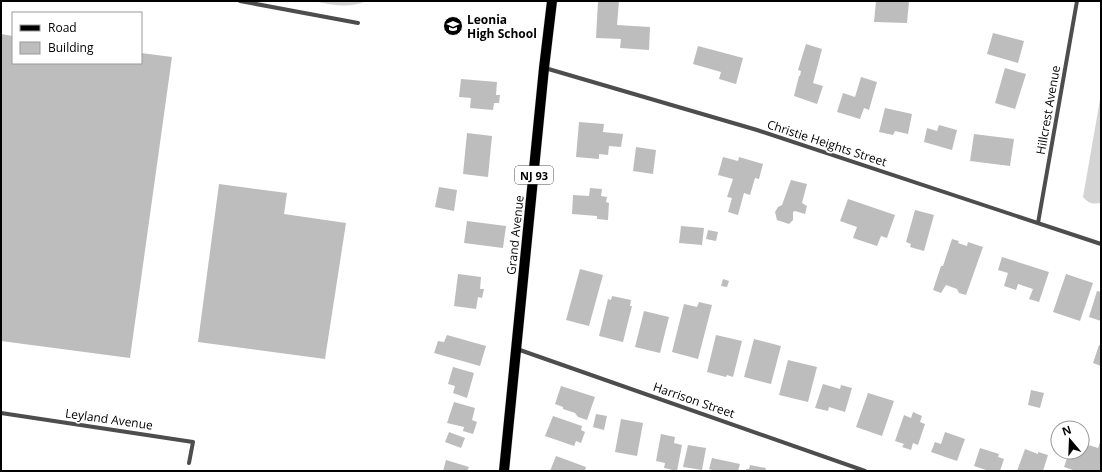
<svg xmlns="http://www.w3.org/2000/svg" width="1102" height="472" font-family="'Open Sans',sans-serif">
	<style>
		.green { fill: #d4d4d4 }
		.building { fill: #bdbdbd }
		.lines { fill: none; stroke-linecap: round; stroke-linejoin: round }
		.primary-casing { stroke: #dbdbdb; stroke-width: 11 }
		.minor { stroke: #4d4d4d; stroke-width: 4 }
		.primary { stroke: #000; stroke-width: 10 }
		.labels { text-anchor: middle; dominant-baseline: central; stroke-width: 3.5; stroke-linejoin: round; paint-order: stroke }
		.shield { fill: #fff; stroke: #4c4c4c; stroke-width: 1 }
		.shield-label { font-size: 11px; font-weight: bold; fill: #000 }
		.poi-label { font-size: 12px; font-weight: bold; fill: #000; stroke: #fff; text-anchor: start }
		.street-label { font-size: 12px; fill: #000; stroke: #fff }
	</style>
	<rect width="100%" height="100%" fill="#fff"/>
	<path class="green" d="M314,1h52c-17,8 -34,4 -52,0z
		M1101,94v109c-8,1 -12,1 -18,-6z"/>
	<path class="building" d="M598,1h21l-2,24 33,2 -1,23 -29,-2 1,-9 -25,-1z
		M876,1l33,1 -2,21 -33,-1z
		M993,33l31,8 -6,22 -31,-9z
		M1,34l12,2v27h128v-10l31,4 -42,301 -129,-17z
		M806,44l16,5 -9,34 10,3 -6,18 -23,-8 5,-20h1l1,-5 -3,-1z
		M698,46l45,12 -7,26 -17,-5 2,-7 -28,-8z
		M1005,68l21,6 -11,35 -20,-6z
		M861,77l16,5 -8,28 -5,-2 -4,11 -23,-7 6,-19 12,4z
		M461,79l36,3 -1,13h4l-1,8h-5l-1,7 -23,-2 1,-10 -12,-1z
		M885,108l27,6 -4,20 -13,-3 -2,4 -14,-3z
		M579,122l25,2 -1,8 20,2 -2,13 -12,-1 -1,9 -9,-1v5l-23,-2z
		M939,125l18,5 -5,20 -28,-8 3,-14 10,3z
		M467,133l25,3 -4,41 -25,-3z
		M974,134l40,5 -4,27 -40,-5z
		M636,147l20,3 -3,24 -20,-3z
		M723,157l15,4 1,-4 24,7 -4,15 -4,-1 -5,17 -6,-2 -6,22 -10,-3 4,-14 -5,-1 6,-18 -15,-4z
		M791,180l16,4 -5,19 5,3 -2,8 -10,-3 -2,1v8l-4,4 -12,-4 -2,-8 3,-5 4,-2z
		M219,184l68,9 -3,21 62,9 -21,136 -127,-17z
		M439,187l18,3 -3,21 -19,-4z
		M590,188l12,1 -1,7 6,1 -1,5 3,1 -1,17 -11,-1v-3l-25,-2 1,-19 16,1z
		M848,199l47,16 -8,23 -6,-2 -4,10 -24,-8 4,-11 -17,-6z
		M915,210l19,5 -10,36 -14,-4 1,-3 -5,-2z
		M467,221l39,5 -3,22 -39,-5z
		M681,226l23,2 -2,17 -23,-2z
		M708,230l10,2 -2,9 -10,-2z
		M952,239l7,2 -1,2 9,3 1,-4 15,5 -17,48 -7,-2 -2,-4 -11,-4 -5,8 -8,-3 8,-24h2z
		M1002,257l47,15 -10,30 -10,-3 4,-10 -15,-5 -2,6 -12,-4 4,-13 -10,-3z
		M580,269l23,6 -14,51 -23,-6z
		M458,274l23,3 -1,12h4l-2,9 -4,-1 -2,12 -22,-3z
		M1066,274l27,9 -13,38 -27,-9z
		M723,279l6,2 -2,6 -6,-1z
		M1097,291l4,1v29l-12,-4z
		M612,296l19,4 -1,6h2l-9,36 -24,-6 9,-37 3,1z
		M699,302l13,3 -14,54 -26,-7 12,-48 13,3z
		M644,311l25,6 -9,36 -25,-6z
		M447,335l39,11 -6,20 -46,-13 4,-12 6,1z
		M716,335l26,6 -9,36 -6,-2 -1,2 -19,-5z
		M754,339l27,7 -10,38 -27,-7z
		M1099,345h2v21l-8,-3z
		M788,360l29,7 -9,35 -29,-7z
		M453,367l21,6 -7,25 -14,-5 2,-7 -7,-2z
		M823,384l17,5 1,-4 11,3 -7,24 -16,-5 -1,4 -13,-3z
		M561,386l34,11 -8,23 -9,-3 -3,-4 -12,-4v-2l-8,-3z
		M1031,390l13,3 -4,15 -12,-3z
		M868,393l26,8 -12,35 -26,-9z
		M454,402l21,6 -3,12 5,2 -4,12 -10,-3 1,-4 -17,-4z
		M913,412l9,4 -2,6 5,2 -7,21 -5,-2 -2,7 -9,-3 2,-3 -9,-3 9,-26 7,3z
		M596,414l11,2 -3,14 -11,-3z
		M553,416l29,10 -1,4 4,2 -4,11 -5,-2 -2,5 -29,-10z
		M621,419l22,4 -6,33 -22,-4z
		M449,432l16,6 -4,10 -16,-6z
		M945,432l20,7 -8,22 -26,-9 4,-10 6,2z
		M661,434l14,3 -1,6 8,2 -5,26 -13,-3 1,-5 -9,-2z
		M1101,440v31h-25l-12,-4 5,-15h13v-9l16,5z
		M688,445l18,3 -4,22 -19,-3z
		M980,448l19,6 -1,3 6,2 -4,12h-11l-15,-5z
		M1025,449l13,5v-2l10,3 -5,16h-26z
		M556,456l30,11 -1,4h-35z
		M712,458l28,6 -2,7h-23l-6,-2z
		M446,460l23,7 -2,4h-24z
		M750,465l16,3 -1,3h-19v-2h3z"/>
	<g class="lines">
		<defs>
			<path id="primary" d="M504,471l40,-403 8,-67"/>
		</defs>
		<use href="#primary" class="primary-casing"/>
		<path class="minor" d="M240,1l118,22
			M545,68l212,62 344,114
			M1038,223l39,-222
			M517,349l348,122
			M1,413l192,29 -4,21"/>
		<use href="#primary" class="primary"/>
	</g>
	<defs>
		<symbol id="school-disc" viewBox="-11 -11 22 22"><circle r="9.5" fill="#000" stroke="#fff"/><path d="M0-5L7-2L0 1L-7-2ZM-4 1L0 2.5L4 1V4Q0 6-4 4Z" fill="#fff"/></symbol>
	</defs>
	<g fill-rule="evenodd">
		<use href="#school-disc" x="442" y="15" width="22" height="22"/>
	</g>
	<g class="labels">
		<rect class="shield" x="515" y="166" width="38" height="18" rx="3"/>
		<g class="shield-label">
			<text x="534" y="175">NJ 93</text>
		</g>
		<g class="poi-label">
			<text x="467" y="19">Leonia<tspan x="467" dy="14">High School</tspan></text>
		</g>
		<g class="street-label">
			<text transform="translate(1048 110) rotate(-80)">Hillcrest Avenue</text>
			<text transform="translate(827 143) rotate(18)">Christie Heights Street</text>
			<text transform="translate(515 235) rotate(-84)">Grand Avenue</text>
			<text transform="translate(694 400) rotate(19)">Harrison Street</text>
			<text transform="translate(109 419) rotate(8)">Leyland Avenue</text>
		</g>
	</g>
	<rect width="1102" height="472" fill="none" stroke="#000000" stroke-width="4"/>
	<rect x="12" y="12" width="130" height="52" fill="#ffffff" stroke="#999999"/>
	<rect x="20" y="25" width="20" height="6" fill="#000000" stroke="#999999"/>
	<text x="48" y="32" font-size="12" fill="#000000">Road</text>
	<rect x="20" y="42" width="20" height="12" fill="#bdbdbd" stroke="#999999"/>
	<text x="48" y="52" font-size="12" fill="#000000">Building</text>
	<g transform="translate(1070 440) rotate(341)"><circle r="19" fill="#ffffff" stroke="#999999"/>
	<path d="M0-3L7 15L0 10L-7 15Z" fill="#000000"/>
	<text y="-6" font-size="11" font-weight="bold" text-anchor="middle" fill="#000000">N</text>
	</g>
</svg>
